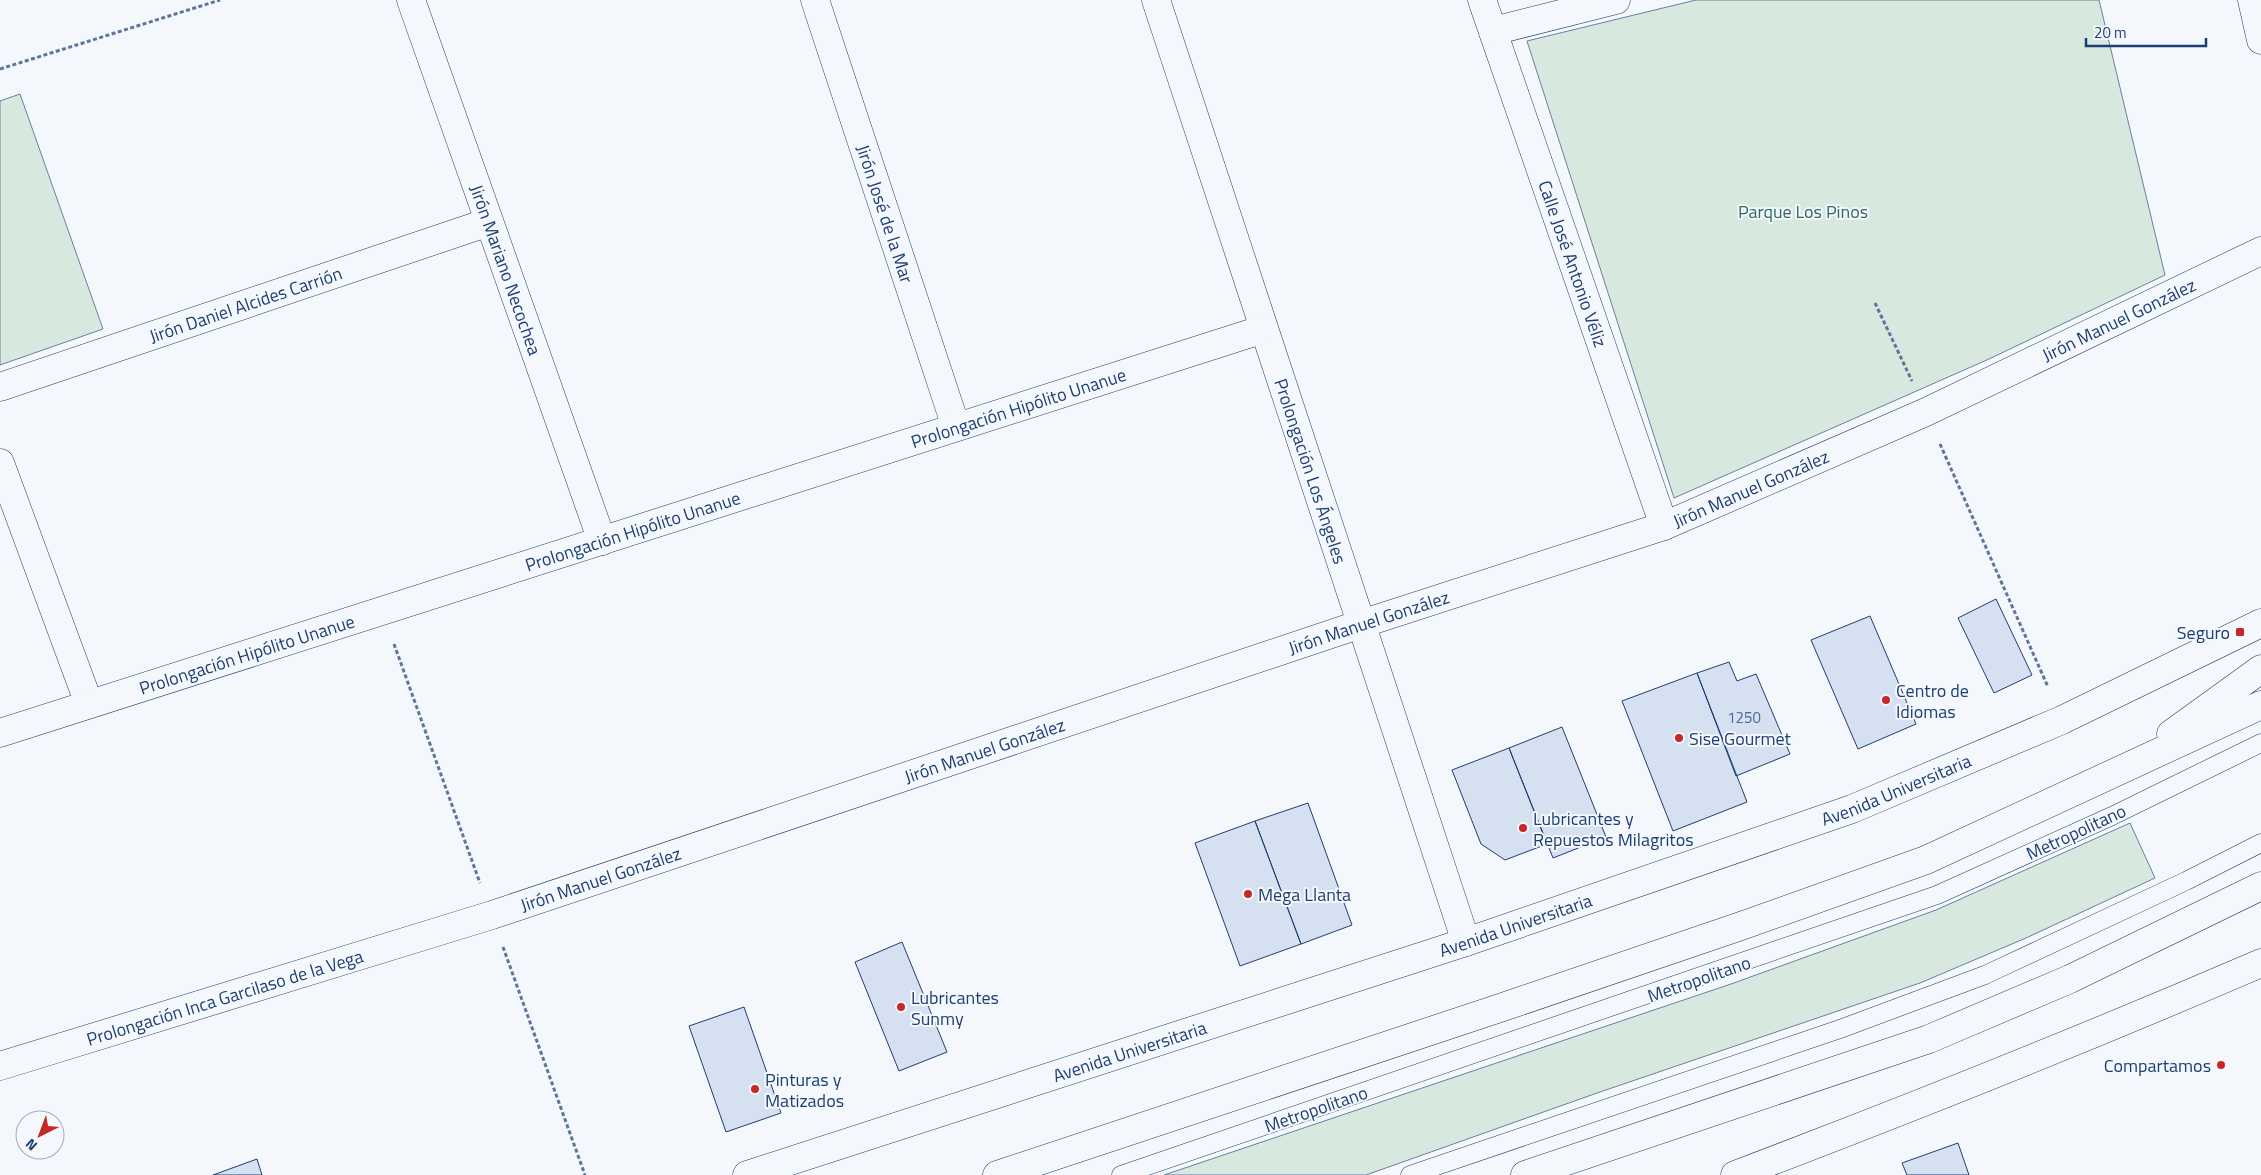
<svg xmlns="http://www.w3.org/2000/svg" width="2261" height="1175" font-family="'Titillium Web',sans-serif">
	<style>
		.green { fill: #d7e8df; stroke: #687fa3 }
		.building { fill: #d5e0f0; stroke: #1d3f73 }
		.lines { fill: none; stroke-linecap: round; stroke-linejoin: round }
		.service-casing { stroke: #1d3f73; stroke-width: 19 }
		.minor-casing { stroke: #1d3f73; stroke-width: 29 }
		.tertiary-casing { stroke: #1d3f73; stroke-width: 29 }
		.primary-casing { stroke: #1d3f73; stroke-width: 29 }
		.path { stroke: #5e769c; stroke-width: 3; stroke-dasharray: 4 2.5; stroke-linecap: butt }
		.service { stroke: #f4f7fb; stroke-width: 18 }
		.minor { stroke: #f4f7fb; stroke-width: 28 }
		.tertiary { stroke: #f4f7fb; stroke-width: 28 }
		.primary { stroke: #f4f7fb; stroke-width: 28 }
		.poi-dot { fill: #c62828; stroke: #f4f7fb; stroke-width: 2 }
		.labels { text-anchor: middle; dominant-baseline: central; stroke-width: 4; stroke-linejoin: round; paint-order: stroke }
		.number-label { font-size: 15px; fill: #4b6792 }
		.park-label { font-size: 18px; fill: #2c6c60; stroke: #f4f7fb }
		.street-label { font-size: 18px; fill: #1d3f73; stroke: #f4f7fb }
		.poi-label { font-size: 18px; fill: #1d3f73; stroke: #f4f7fb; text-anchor: start }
	</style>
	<rect width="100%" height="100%" fill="#f4f7fb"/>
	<path class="green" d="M1696,0h403l66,275 -176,84 -315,139 -147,-457z
		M20,94l83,235 -103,36v-264z
		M2130,823l25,55 -129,60 -106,45 -323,110 -231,82h-202l567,-191 205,-74z"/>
	<path class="building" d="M1996,599l36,76 -38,18 -36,-75z
		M1870,616l46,108 -58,25 -47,-109z
		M1729,662l8,19 19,-7 34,80 -54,22 -39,-103z
		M1697,673l50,129 -74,29 -51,-130z
		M1562,727l44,110 -53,21 -44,-110z
		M1509,748l38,96 -42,16 -24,-16 -29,-74z
		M1308,803l44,122 -51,19 -46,-123z
		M1255,821l46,123 -61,22 -45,-123z
		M902,942l45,110 -48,19 -44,-109z
		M744,1007l37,106 -55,19 -37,-106z
		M1958,1143l11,32h-62l-5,-12z
		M257,1159l5,16h-49z"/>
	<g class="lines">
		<defs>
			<path id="service" d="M1121,1175l816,-280 175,-79 149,-73
				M1410,1175l430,-146 145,-54 201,-94 75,-38"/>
			<g id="minor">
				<path id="s1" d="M411,0l191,541"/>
				<path id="s2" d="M815,0l141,427"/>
				<path id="s3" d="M1156,0l310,942"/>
				<path id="s4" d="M1482,0l182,526"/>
				<path d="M2252,0l9,40"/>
				<path d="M1493,31l123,-31"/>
				<path id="s5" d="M0,387l489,-165"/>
				<path d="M0,463l89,241"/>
				<path id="s6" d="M0,733l1264,-404"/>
				<path id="s7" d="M0,1066l492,-151 869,-291 303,-98 262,-114 335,-161"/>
			</g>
			<g id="tertiary">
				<path id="s8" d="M747,1175l719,-233 386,-133 210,-89 199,-97"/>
				<path d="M1735,1175c177,-67 352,-137 526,-212"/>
			</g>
			<path id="primary" d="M2171,734l90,-65
				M997,1175l503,-167 241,-82 185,-66 335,-155
				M1525,1175l404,-136 141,-60 191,-93"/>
		</defs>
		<use href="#service" class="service-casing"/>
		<use href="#minor" class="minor-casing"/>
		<use href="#tertiary" class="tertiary-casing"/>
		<use href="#primary" class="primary-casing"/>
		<path class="path" d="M0,69l220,-69
			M1875,303l37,78
			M1940,444l108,243
			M394,644l86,239
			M503,947l82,228"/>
		<use href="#service" class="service"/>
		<use href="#minor" class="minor"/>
		<use href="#tertiary" class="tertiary"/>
		<use href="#primary" class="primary"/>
	</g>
	<g class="poi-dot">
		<rect x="2235" y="627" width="10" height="10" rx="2.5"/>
		<circle cx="1886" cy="700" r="5"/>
		<circle cx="1679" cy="738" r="5"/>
		<circle cx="1523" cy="828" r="5"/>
		<circle cx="1248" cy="894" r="5"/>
		<circle cx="901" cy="1007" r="5"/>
		<circle cx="2221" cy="1065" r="5"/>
		<circle cx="755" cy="1089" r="5"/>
	</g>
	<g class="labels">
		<g class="number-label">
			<text x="1744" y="717">1250</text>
		</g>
		<g class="park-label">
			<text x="1803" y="211">Parque Los Pinos</text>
		</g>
		<g class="street-label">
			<text stroke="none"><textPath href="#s2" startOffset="225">Jirón José de la Mar</textPath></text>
			<text stroke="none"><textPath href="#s4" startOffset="279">Calle José Antonio Véliz</textPath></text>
			<text stroke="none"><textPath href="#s1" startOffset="286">Jirón Mariano Necochea</textPath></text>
			<text stroke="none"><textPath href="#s5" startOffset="259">Jirón Daniel Alcides Carrión</textPath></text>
			<text stroke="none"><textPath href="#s7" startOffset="2249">Jirón Manuel González</textPath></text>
			<text stroke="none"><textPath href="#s6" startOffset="1069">Prolongación Hipólito Unanue</textPath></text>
			<text stroke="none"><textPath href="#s3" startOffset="496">Prolongación Los Ángeles</textPath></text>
			<text stroke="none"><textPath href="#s7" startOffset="1844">Jirón Manuel González</textPath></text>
			<text stroke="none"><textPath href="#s6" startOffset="664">Prolongación Hipólito Unanue</textPath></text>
			<text stroke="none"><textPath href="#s7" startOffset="1439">Jirón Manuel González</textPath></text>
			<text stroke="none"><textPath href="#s6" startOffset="259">Prolongación Hipólito Unanue</textPath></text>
			<text stroke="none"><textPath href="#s7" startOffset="1034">Jirón Manuel González</textPath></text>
			<text stroke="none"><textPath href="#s8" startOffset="1212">Avenida Universitaria</textPath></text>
			<text transform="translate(2076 832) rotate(-25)">Metropolitano</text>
			<text stroke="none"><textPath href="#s7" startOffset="629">Jirón Manuel González</textPath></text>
			<text stroke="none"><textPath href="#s8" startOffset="808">Avenida Universitaria</textPath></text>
			<text transform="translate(1699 979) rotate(-19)">Metropolitano</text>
			<text stroke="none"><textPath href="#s7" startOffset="235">Prolongación Inca Garcilaso de la Vega</textPath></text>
			<text stroke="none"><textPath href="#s8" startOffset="402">Avenida Universitaria</textPath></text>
			<text transform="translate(1316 1109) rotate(-19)">Metropolitano</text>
		</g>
		<g class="poi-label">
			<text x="2230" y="632" text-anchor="end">Seguro</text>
			<text x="1896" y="690">Centro de<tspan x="1896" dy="21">Idiomas</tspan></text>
			<text x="1689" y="738">Sise Gourmet</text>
			<text x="1533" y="818">Lubricantes y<tspan x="1533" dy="21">Repuestos Milagritos</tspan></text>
			<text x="1258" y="894">Mega Llanta</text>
			<text x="911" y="997">Lubricantes<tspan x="911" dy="21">Sunmy</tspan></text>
			<text x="2211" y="1065" text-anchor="end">Compartamos</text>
			<text x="765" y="1079">Pinturas y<tspan x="765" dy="21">Matizados</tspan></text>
		</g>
	</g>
	<g transform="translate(40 1135) rotate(222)"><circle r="24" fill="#f4f7fb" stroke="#9eadc5"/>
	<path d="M0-4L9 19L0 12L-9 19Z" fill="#c62828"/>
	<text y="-8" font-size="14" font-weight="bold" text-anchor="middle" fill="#1d3f73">N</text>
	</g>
	<path d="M2086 38v8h120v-8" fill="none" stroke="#1d3f73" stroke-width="2.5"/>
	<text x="2094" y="38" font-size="15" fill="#1d3f73" stroke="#f4f7fb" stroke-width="4" paint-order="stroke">20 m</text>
</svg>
